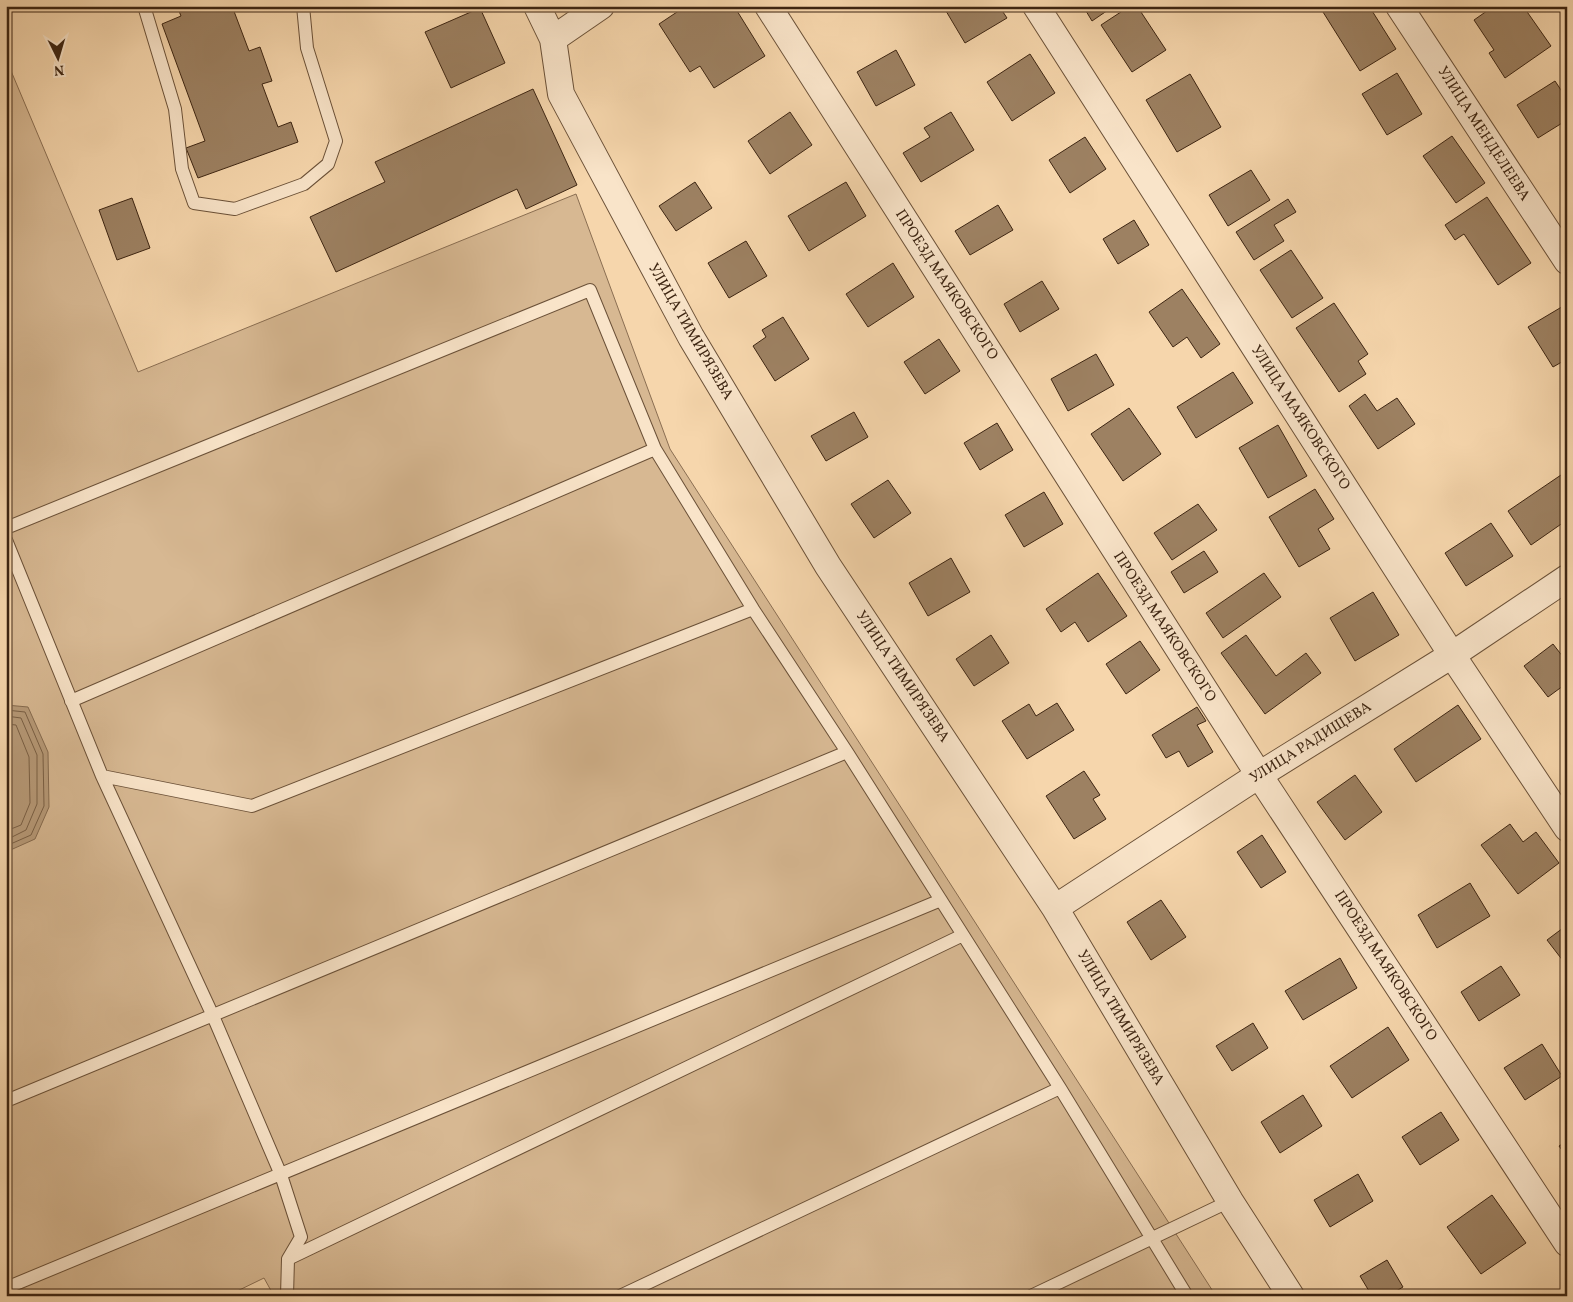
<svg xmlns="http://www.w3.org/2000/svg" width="1573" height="1302" font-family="Vollkorn,serif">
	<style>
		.green { fill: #d7b892; stroke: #8a6e52 }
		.water { fill: #b79a78; stroke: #866b4f }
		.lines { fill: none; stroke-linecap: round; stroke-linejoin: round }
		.shore { stroke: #7a6045; stroke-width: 1 }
		.building { fill: #9d8162; stroke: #3d2512 }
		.service-casing { stroke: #6b5138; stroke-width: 14 }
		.minor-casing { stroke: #6b5138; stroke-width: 28 }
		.service { stroke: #f9e4c9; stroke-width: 12 }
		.minor { stroke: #f9e4c9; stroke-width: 26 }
		.labels { text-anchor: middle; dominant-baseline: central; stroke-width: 4; stroke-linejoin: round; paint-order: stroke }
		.street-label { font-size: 15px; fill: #3d2512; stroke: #f9e4c9 }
	</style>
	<rect width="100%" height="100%" fill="#f6d6ac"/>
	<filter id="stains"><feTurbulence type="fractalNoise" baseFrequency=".004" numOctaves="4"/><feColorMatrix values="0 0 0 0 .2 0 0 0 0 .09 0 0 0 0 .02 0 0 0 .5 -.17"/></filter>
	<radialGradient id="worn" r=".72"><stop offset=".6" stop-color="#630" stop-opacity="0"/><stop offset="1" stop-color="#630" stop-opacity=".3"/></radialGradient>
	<path class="green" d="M6,59l132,313 438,-178 94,255 546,847h-942l-10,-18 -37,18h-221z"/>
	<path class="water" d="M6,705l22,2 20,45 1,55 -14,32 -29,13z"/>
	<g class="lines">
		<path class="shore" d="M6,710l19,2 18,42 1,52 -13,29 -25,11
			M6,716l15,2 16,37v49l-11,26 -20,10
			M6,724l10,1 13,32 1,46 -9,22 -15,6"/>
	</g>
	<path class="building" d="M177,6h55l17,45 11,-4 12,34 -10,3 16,43 13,-5 7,20 -100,36 -12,-30 19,-7 -43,-117 19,-8z
		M686,6h48l31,50 -51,32 -14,-22 -10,6 -31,-48z
		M954,6h45l8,12 -42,25 -19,-32z
		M1083,6h31l-22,15z
		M1130,6h7l29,44 -34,22 -31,-47z
		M1331,6h38l27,43 -36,22 -37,-59z
		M1494,6h29l28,40 -46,32 -16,-25 5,-3 -20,-30z
		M480,8l25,55 -54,25 -26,-56z
		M896,50l19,35 -39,21 -19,-34z
		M1030,54l25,39 -43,28 -25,-39z
		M1397,73l25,41 -35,21 -25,-41z
		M1190,74l31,53 -44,25 -31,-52z
		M1555,81l12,18v21l-29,18 -21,-33z
		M533,89l44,96 -51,24 -9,-20 -181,83 -26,-55 75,-35 -10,-20z
		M790,112l22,33 -42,29 -22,-33z
		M951,112l23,38 -53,32 -18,-29 27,-16 -6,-9z
		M1452,136l33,47 -29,20 -33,-47z
		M1085,137l21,32 -36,24 -21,-33z
		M1251,170l19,30 -42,26 -19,-31z
		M695,182l17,26 -36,23 -17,-25z
		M846,182l20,34 -57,35 -21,-35z
		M1487,197l44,66 -33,22 -34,-51 -9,6 -10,-15z
		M132,198l18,50 -33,12 -18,-50z
		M1288,199l8,13 -22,13 10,16 -30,19 -18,-28z
		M998,205l15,25 -43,25 -15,-24z
		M1134,220l15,25 -31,19 -15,-25z
		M746,241l21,35 -38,22 -21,-35z
		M1291,250l32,48 -31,20 -32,-48z
		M893,263l21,34 -46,30 -22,-33z
		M1042,281l17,28 -39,23 -16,-28z
		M1182,289l38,55 -19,14 -14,-21 -14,10 -24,-35z
		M1334,303l34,51 -10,7 8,13 -27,18 -43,-64z
		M1565,305l2,4v50l-14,8 -25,-40z
		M783,317l26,42 -34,22 -22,-35 13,-9 -4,-7z
		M939,339l21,32 -35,23 -21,-32z
		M1096,354l18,31 -46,26 -17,-32z
		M1233,372l20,31 -57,35 -19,-31z
		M1365,394l12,17 20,-13 18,26 -37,25 -29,-43z
		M1129,408l32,46 -38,27 -32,-47z
		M854,412l14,25 -42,24 -15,-25z
		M997,423l16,27 -33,20 -16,-27z
		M1278,425l29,51 -39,22 -29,-50z
		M1561,475l6,9v36l-36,25 -23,-34z
		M888,480l23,33 -37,25 -23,-34z
		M1315,489l19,30 -16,10 12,20 -31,18 -30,-50z
		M1044,492l19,32 -39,23 -19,-32z
		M1198,504l19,26 -45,30 -18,-27z
		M1491,523l22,33 -47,30 -21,-33z
		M1204,551l14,21 -34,21 -13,-21z
		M951,558l19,34 -42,24 -19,-33z
		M1098,573l29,43 -39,26 -13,-20 -14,10 -15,-23z
		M1264,573l17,24 -58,41 -17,-25z
		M1373,592l26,43 -44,26 -25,-43z
		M991,635l18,28 -35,23 -18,-27z
		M1246,635l30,41 30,-23 15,20 -56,41 -44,-61z
		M1140,641l20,29 -34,24 -20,-30z
		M1553,644l14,18v21l-19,14 -24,-31z
		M1057,703l17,27 -47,29 -25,-38 27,-17 7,12z
		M1458,705l23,34 -65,43 -22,-33z
		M1197,707l9,14 -9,4 16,27 -25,15 -9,-16 -13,7 -14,-23z
		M1084,771l16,24 -7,4 13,20 -32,20 -28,-43z
		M1355,775l27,37 -37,28 -28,-38z
		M1510,824l13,18 13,-10 23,31 -41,31 -37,-49z
		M1262,835l24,37 -25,16 -24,-36z
		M1470,883l20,33 -53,32 -19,-33z
		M1161,900l25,37 -35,23 -24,-38z
		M1567,925v41l-20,-26z
		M1340,958l17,30 -54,32 -18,-29z
		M1501,966l19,29 -41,26 -18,-29z
		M1253,1023l15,25 -36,23 -16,-25z
		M1388,1027l21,33 -57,38 -22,-32z
		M1542,1044l20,32 -37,24 -21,-32z
		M1303,1095l19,31 -42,27 -19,-31z
		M1441,1112l18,28 -39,25 -18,-28z
		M1567,1141v16l-8,-11z
		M1358,1174l15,27 -43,26 -16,-27z
		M1492,1195l34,48 -45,31 -34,-47z
		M1387,1260l16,27 -15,9h-16l-12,-20z"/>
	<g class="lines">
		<defs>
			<path id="service" d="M144,6l31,103 7,60 12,34 41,6 69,-25 24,-20 8,-23 -29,-93 -4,-42
				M6,528l584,-238 65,159 98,160 94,143 213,336 127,208
				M6,540l96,236 111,240 68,159 20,62 -13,22 -1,37
				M71,701l584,-252
				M102,776l150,30 501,-197
				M6,1101l841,-349
				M288,1259l675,-324
				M6,1288l935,-388
				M620,1296l440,-208
				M1031,1296l199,-95"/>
			<path id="minor" d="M537,6l16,33 8,55 130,243 137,229 227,342 175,293 61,95
				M768,6l491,769 308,468
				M1036,6l416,649 115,173
				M1399,6l168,255
				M553,39l48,-33
				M1055,908l204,-133 193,-120 115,-77"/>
		</defs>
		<use href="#service" class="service-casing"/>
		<use href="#minor" class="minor-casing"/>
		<use href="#service" class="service"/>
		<use href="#minor" class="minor"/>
	</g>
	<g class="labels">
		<g class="street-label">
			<text transform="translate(1483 134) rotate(57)">УЛИЦА МЕНДЕЛЕЕВА</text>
			<text transform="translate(946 285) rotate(57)">ПРОЕЗД МАЯКОВСКОГО</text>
			<text transform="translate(690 332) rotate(60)">УЛИЦА ТИМИРЯЗЕВА</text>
			<text transform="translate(1300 418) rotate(57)">УЛИЦА МАЯКОВСКОГО</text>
			<text transform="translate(1164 627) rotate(57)">ПРОЕЗД МАЯКОВСКОГО</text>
			<text transform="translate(902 677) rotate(56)">УЛИЦА ТИМИРЯЗЕВА</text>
			<text transform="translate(1311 743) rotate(-32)">УЛИЦА РАДИЩЕВА</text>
			<text transform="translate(1385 966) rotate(57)">ПРОЕЗД МАЯКОВСКОГО</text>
			<text transform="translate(1120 1018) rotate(59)">УЛИЦА ТИМИРЯЗЕВА</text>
		</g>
	</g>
	<rect width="1573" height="1302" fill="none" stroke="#f6d6ac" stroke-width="25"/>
	<rect x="8" y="8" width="1558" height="1287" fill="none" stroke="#3d2512" stroke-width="2.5"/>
	<rect x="12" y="12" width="1548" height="1277" fill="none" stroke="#3d2512"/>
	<g transform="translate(58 58) rotate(175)" stroke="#f9e4c9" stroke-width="4" paint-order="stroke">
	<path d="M0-4L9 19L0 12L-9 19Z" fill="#3d2512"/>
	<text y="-8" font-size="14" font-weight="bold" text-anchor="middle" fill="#3d2512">N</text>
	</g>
	<rect width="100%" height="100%" filter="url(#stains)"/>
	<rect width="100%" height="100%" fill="url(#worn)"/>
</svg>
